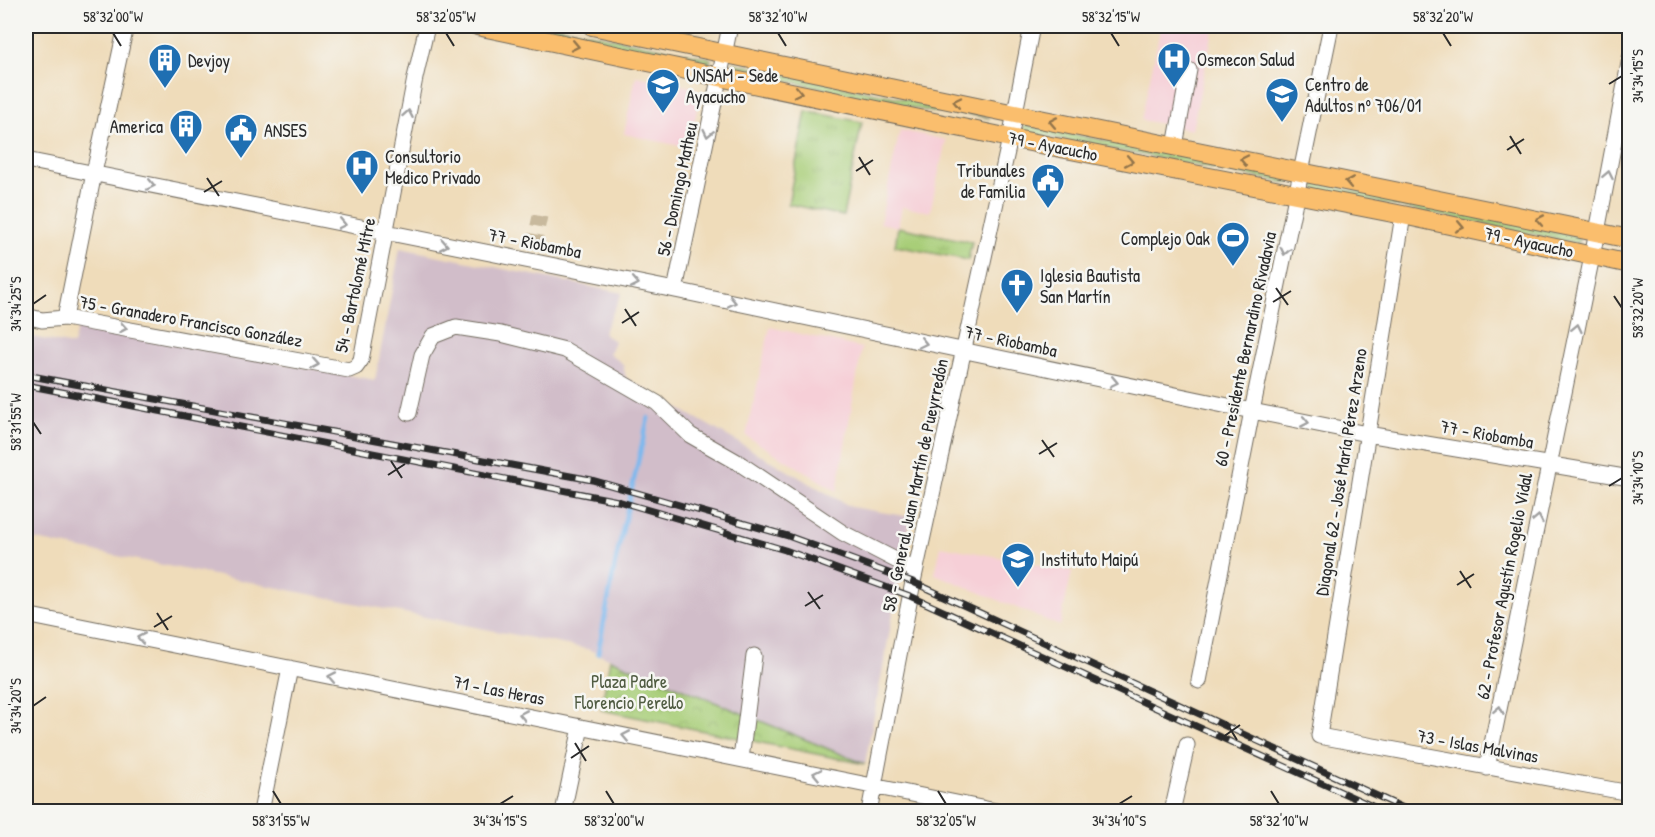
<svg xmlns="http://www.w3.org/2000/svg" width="1655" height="837" font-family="'Patrick Hand',sans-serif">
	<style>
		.built { fill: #f6cfd7 }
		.railway { fill: #d1bdc9 }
		.grass { fill: url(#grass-tufts); stroke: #6a7c52; stroke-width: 1.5 }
		.park { fill: url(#park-crowns); stroke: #6a7c52; stroke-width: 1.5 }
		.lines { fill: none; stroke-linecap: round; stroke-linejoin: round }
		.stream { stroke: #7cb8ee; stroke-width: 4.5 }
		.minor-tunnel { stroke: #c8b99d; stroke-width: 15; stroke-dasharray: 15 8; stroke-linecap: butt }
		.minor-casing { stroke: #70695d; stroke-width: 17 }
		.major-casing { stroke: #70695d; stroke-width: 20 }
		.minor { stroke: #fff; stroke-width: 15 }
		.major { stroke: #fabe6d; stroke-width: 18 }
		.rail-casing { stroke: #2b2b2b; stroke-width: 7 }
		.rail { stroke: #f6f6f2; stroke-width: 4.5; stroke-dasharray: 14; stroke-linecap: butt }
		.oneway { stroke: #92744c }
		.oneway2 { stroke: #a0a0a0 }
		.ticks { fill: none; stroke: #2b2b2b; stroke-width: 2 }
		.labels { text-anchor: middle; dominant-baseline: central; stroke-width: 5; stroke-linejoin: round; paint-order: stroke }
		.poi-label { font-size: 18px; fill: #2b2b2b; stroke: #f6f6f2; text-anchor: start }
		.street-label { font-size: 18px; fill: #2b2b2b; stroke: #f6f6f2 }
		.park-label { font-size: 18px; fill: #505c42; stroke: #f6f6f2 }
		.neatline { fill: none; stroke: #2b2b2b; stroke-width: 2 }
		.ticks-label { font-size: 15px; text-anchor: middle; fill: #2b2b2b }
	</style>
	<defs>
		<pattern id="grass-tufts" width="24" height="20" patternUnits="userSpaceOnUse" patternTransform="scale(1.5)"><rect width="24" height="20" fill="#a8ce78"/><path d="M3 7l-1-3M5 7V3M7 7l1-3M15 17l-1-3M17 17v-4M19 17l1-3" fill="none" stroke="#91b168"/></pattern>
		<pattern id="park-crowns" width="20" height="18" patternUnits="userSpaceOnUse" patternTransform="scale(1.5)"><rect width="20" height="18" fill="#a8ce78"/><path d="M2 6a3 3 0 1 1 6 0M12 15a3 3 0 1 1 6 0" fill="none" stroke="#91b168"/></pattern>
	</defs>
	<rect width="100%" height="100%" fill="#f6f6f2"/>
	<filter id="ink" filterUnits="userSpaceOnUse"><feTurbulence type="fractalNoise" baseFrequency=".0167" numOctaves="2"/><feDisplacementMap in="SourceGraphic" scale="12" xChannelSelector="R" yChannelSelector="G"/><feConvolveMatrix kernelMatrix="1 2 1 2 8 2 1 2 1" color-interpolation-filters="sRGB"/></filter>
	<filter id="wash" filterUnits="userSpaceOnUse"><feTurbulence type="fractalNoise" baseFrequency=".008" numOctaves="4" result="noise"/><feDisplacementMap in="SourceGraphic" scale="24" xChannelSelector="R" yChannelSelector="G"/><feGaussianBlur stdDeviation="1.35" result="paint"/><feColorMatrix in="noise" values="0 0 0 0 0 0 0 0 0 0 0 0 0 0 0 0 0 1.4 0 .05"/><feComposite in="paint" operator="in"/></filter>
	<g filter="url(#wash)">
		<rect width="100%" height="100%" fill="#efdcba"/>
		<path class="built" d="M1161,26h53l-22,104 -51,-10z
			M636,76l60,12 4,7 -11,53 -65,-14z
			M900,130l46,10 -16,72 -28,-5 -4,20 -18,-4z
			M770,327l92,21 -25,143 -91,-55z
			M941,546l131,25 -12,55 -125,-52z"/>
		<path class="railway" d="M400,248l222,45 -19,40 11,8 -5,12 14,11 3,14 225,129 60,10 -46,247 -278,-115 -561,-111v-202l47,9 5,-20 297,55z"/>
		<path class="grass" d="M806,111l56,11 -19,94 -55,-12z
			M898,227l74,15 -4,18 -73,-14z"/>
		<path class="park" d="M518,26h36l155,32 2,2 -3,5z
			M734,63l255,54v1l-41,-8 -16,2 -199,-43 -2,-2z
			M1025,125l263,52 3,3 -4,3 -263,-51 -2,-3z
			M1317,183l260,53 2,6 -3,1 -260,-53 -2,-2z
			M610,659l255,105 -264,-54z"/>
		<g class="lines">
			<path class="stream" d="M598,653l18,-94 32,-141"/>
		</g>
	</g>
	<g filter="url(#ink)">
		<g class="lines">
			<path class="minor-tunnel" d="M533,249l7,-33"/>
			<defs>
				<path id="minor" d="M1175,146l14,-76
					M26,160l649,130 577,121 115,23 263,44
					M1403,215l-84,521 311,57
					M675,290l55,-264
					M26,316l16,4 23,-2 284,52 7,-3 5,-7 54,-282 12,-52
					M65,318l29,-145 32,-147
					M409,413l13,-58 11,-19 23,-9 45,7 64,16 92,53 33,32 49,28 104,70 72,37
					M26,615l975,197
					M1199,681l53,-270 79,-385
					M741,759l13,-103
					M1487,768l110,-536 33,-174
					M261,812l29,-144
					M563,812l18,-85
					M869,812l44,-230 97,-444 22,-112
					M1172,812l15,-67"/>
				<path id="major" d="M477,26l533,112 393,77 227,49
					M592,26l423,88 615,125"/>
			</defs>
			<use href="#minor" class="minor-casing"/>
			<use href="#major" class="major-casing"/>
			<use href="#minor" class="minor"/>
			<use href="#major" class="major"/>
			<defs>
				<path id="rail" d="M26,375l566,105 196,56 125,46 499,230
					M26,385l592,116 167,49 125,46 475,216"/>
			</defs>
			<use href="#rail" class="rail-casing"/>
			<use href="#rail" class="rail"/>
		</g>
		<defs><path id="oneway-chevron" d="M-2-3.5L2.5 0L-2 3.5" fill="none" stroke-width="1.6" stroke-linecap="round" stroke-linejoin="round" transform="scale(1.5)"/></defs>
		<g class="oneway">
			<use href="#oneway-chevron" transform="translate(575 46) rotate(12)"/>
			<use href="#oneway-chevron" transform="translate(798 92) rotate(12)"/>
			<use href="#oneway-chevron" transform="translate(957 102) rotate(-168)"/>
			<use href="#oneway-chevron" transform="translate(1053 122) rotate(-169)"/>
			<use href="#oneway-chevron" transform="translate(1244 160) rotate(-168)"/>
			<use href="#oneway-chevron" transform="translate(1129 161) rotate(11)"/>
			<use href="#oneway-chevron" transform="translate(1349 182) rotate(-169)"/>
			<use href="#oneway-chevron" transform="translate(1540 220) rotate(-169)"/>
			<use href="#oneway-chevron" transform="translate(1460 227) rotate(12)"/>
		</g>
		<g class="oneway2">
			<use href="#oneway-chevron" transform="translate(408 114) rotate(-80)"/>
			<use href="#oneway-chevron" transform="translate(708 133) rotate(102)"/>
			<use href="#oneway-chevron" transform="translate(1608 175) rotate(-79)"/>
			<use href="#oneway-chevron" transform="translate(151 185) rotate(12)"/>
			<use href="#oneway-chevron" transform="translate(342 224) rotate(12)"/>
			<use href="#oneway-chevron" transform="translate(444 245) rotate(11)"/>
			<use href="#oneway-chevron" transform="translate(1285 251) rotate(102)"/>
			<use href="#oneway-chevron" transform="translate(635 283) rotate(11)"/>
			<use href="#oneway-chevron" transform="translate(732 302) rotate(12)"/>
			<use href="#oneway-chevron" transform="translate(123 328) rotate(10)"/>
			<use href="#oneway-chevron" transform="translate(1577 328) rotate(-78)"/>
			<use href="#oneway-chevron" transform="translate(923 343) rotate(12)"/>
			<use href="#oneway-chevron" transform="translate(315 364) rotate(10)"/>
			<use href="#oneway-chevron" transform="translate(1114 382) rotate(12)"/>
			<use href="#oneway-chevron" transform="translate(1305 422) rotate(11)"/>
			<use href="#oneway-chevron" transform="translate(1538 519) rotate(-79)"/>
			<use href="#oneway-chevron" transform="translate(141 638) rotate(-169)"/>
			<use href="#oneway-chevron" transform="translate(332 677) rotate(-169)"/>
			<use href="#oneway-chevron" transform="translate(1499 710) rotate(-79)"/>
			<use href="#oneway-chevron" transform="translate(523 715) rotate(-169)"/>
			<use href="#oneway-chevron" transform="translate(626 736) rotate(-169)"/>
			<use href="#oneway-chevron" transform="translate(817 774) rotate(-168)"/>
		</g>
	</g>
	<path class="ticks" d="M113,33l8,13M446,33l8,13M778,33l8,13M1111,33l8,13M1443,33l8,13M1609,84l13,-8M1510,136l11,18M1507,150l17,-11M859,157l11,18M856,171l17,-11M207,178l12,18M204,192l18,-11M1276,288l12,17M1614,296l8,12M1273,302l18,-11M33,304l13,-9M625,309l11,17M622,323l17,-11M33,422l8,12M1042,440l12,17M1039,454l18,-11M391,461l11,17M388,475l17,-11M1609,486l13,-8M1460,571l11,17M1457,585l17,-11M808,592l12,17M805,606l18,-11M157,613l11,17M154,627l18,-11M33,706l13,-9M1226,722l11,18M1223,737l17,-12M575,743l11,18M571,758l18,-12M273,791l8,13M606,791l8,13M938,791l8,13M1271,791l8,13M500,804l13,-8M1119,804l13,-8"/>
	<defs>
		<symbol id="hospital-pin" viewBox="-11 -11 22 30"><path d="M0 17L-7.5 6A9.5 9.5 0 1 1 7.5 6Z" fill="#1f6fb2" stroke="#f6f6f2"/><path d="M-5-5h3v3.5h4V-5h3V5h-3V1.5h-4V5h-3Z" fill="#fff"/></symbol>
		<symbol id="building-pin" viewBox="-11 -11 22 30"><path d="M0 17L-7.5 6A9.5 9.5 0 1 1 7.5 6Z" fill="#1f6fb2" stroke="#f6f6f2"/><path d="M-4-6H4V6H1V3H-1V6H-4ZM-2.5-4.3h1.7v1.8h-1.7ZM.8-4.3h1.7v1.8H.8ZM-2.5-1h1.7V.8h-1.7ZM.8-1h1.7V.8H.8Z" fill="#fff"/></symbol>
		<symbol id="university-pin" viewBox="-11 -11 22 30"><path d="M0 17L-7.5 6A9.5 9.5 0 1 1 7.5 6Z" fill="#1f6fb2" stroke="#f6f6f2"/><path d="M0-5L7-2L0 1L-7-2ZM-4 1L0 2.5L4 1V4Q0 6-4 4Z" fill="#fff"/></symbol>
		<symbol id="school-pin" viewBox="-11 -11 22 30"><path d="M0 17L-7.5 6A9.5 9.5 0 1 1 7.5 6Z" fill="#1f6fb2" stroke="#f6f6f2"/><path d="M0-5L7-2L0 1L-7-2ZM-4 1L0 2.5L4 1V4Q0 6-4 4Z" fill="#fff"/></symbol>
		<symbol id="civic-pin" viewBox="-11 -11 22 30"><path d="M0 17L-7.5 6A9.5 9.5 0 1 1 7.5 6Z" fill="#1f6fb2" stroke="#f6f6f2"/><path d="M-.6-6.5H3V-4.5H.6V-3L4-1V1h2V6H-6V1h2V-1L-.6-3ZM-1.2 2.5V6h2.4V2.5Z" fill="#fff"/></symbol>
		<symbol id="stadium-pin" viewBox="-11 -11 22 30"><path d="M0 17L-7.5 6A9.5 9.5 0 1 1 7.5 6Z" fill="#1f6fb2" stroke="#f6f6f2"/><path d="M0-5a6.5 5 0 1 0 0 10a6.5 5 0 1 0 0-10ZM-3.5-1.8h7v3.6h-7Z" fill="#fff"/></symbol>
		<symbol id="church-pin" viewBox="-11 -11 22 30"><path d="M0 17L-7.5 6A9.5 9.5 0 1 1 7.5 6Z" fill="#1f6fb2" stroke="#f6f6f2"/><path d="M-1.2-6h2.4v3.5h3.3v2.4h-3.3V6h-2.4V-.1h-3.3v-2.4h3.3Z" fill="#fff"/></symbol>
	</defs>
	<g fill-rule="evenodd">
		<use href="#hospital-pin" x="1155" y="40" width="38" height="52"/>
		<use href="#building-pin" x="146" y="41" width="38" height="52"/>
		<use href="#university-pin" x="644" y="66" width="38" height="52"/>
		<use href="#school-pin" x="1263" y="75" width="38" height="52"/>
		<use href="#building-pin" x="167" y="107" width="38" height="52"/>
		<use href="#civic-pin" x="222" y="111" width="38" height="52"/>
		<use href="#hospital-pin" x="343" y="147" width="38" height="52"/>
		<use href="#civic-pin" x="1029" y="161" width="38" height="52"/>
		<use href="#stadium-pin" x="1214" y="219" width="38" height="52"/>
		<use href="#church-pin" x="998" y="266" width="38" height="52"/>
		<use href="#school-pin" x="999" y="540" width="38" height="52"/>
	</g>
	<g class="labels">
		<g class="poi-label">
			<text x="1197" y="59">Osmecon Salud</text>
			<text x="188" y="60">Devjoy</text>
			<text x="686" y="75">UNSAM - Sede<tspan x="686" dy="21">Ayacucho</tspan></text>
			<text x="1305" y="84">Centro de<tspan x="1305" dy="21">Adultos nº 706/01</tspan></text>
			<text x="163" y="126" text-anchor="end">America</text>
			<text x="264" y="130">ANSES</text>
			<text x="385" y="156">Consultorio<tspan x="385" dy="21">Medico Privado</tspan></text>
			<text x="1025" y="170" text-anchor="end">Tribunales<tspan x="1025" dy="21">de Familia</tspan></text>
			<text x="1210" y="238" text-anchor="end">Complejo Oak</text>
			<text x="1040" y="275">Iglesia Bautista<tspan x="1040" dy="21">San Martín</tspan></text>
			<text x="1041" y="559">Instituto Maipú</text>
		</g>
		<g class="street-label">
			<text transform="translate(1053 146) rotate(11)">79 - Ayacucho</text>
			<text transform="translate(677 189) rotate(-78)">56 - Domingo Matheu</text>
			<text transform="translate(1529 242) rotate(12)">79 - Ayacucho</text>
			<text transform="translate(535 243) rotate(11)">77 - Riobamba</text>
			<text transform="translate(355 285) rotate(-78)">54 - Bartolomé Mitre</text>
			<text transform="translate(191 321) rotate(10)">75 - Granadero Francisco González</text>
			<text transform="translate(1011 341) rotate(12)">77 - Riobamba</text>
			<text transform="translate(1245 349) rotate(-78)">60 - Presidente Bernardino Rivadavia</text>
			<text transform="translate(1487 434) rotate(10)">77 - Riobamba</text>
			<text transform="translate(1341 472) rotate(-81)">Diagonal 62 - José María Pérez Arzeno</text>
			<text transform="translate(915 485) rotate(-78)">58 - General Juan Martín de Pueyrredón</text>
			<text transform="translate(1504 586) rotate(-79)">62 - Profesor Agustín Rogelio Vidal</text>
			<text transform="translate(499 690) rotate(11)">71 - Las Heras</text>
			<text transform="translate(1478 746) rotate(10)">73 - Islas Malvinas</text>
		</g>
		<g class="park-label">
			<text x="629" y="681">Plaza Padre<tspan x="629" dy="21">Florencio Perello</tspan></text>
		</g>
	</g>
	<rect width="1655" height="837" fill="none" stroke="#f6f6f2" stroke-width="66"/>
	<rect x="33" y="33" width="1589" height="771" class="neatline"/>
	<g class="ticks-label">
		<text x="113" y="22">58°32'00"W</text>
		<text x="446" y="22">58°32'05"W</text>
		<text x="778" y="22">58°32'10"W</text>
		<text x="1111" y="22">58°32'15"W</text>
		<text x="1443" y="22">58°32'20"W</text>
		<text transform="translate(1638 76) rotate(-90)" y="5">34°34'15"S</text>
		<text transform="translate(16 304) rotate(-90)" y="5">34°34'25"S</text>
		<text transform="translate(1638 308) rotate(-90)" y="5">58°32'20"W</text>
		<text transform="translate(16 422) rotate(-90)" y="5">58°31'55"W</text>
		<text transform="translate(1638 478) rotate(-90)" y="5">34°34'10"S</text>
		<text transform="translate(16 706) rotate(-90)" y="5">34°34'20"S</text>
		<text x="281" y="826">58°31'55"W</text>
		<text x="500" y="826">34°34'15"S</text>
		<text x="614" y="826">58°32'00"W</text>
		<text x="946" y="826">58°32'05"W</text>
		<text x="1119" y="826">34°34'10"S</text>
		<text x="1279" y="826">58°32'10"W</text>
	</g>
</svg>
